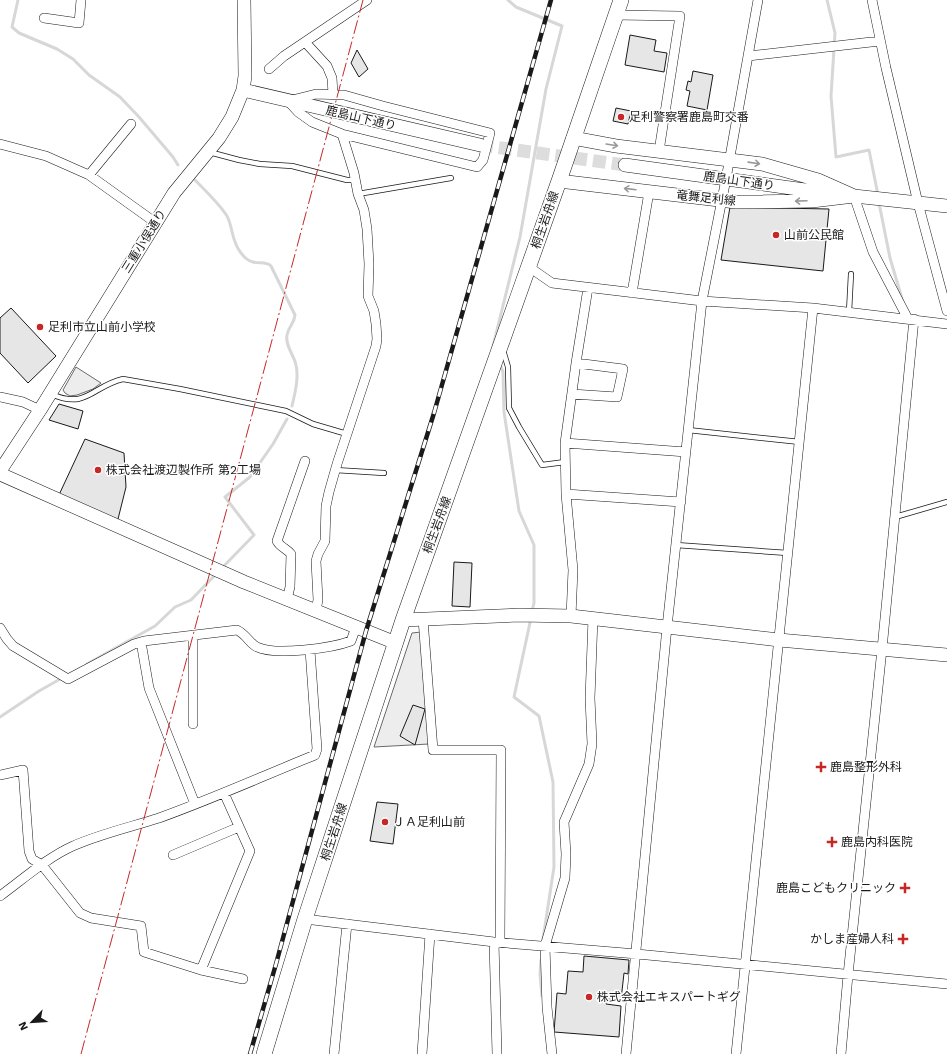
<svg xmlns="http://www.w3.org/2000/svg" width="947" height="1054" font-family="'Work Sans','Noto Sans JP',sans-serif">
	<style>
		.built { fill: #ededed; stroke: #6a6a6a }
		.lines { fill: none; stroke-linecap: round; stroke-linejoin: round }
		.stream { stroke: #d7d7d7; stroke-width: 3 }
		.building { fill: #e6e6e6; stroke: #1a1a1a }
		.secondary-tunnel { stroke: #ddd; stroke-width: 13; stroke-dasharray: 13 6; stroke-linecap: butt }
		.lane-casing { stroke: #1a1a1a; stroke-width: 6 }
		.street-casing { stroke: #1a1a1a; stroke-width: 10 }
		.secondary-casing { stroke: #1a1a1a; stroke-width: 14 }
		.primary-casing { stroke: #1a1a1a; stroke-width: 16 }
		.lane { stroke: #fff; stroke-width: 4.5 }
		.street { stroke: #fff; stroke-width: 9 }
		.secondary { stroke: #fff; stroke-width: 13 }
		.primary { stroke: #fff; stroke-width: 15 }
		.rail-casing { stroke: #1a1a1a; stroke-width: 4.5 }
		.rail { stroke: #fff; stroke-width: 3; stroke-dasharray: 9; stroke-linecap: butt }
		.power { stroke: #c62828; stroke-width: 1; stroke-dasharray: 14 3 2 3; stroke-linecap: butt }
		.oneway { stroke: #989898 }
		.poi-dot { fill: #c62828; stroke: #fff; stroke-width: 1.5 }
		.labels { text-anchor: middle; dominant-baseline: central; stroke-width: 3; stroke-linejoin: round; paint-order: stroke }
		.poi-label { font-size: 12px; fill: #1a1a1a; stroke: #fff; text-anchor: start }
		.street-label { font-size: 12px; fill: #1a1a1a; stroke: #fff }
	</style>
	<rect width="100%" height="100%" fill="#fff"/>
	<path class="built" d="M76,367l25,16 -8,6 -16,6 -7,1 -5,-3 -2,-3z
		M421,632l8,112 -55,3 38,-114z"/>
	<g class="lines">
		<path class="stream" d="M18,0l-6,27 7,6 38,16 16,10 16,16 31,22 19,20 34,40 5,8
			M827,0l8,33 -4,63 5,61 33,-7 9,45
			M195,180c8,8 29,29 33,38 5,12 4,24 13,35 3,4 7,8 12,9 6,2 13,-1 18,4l24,49c-1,10 -7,12 -8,20 -2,11 7,20 9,30 3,13 -1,28 -4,41
			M879,203l11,55 13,44
			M493,347v-1l27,-109 26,-148 16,-63 -46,-19 -8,-7
			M500,364l3,8 1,40 15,99 15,34v58l-2,8
			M221,569l33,-34 -29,-38 25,-20 23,-33 14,-25
			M531,618l-17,79 25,19 14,66 1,85 -11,72
			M87,664l68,-38 20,-19 16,-7 25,-26
			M0,717l39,-26 23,-13
			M541,960l-1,14 2,22"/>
	</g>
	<path class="building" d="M630,35l26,5 -2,11 13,2 -3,19 -39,-7z
		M357,50l11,19 -9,8 -8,-14z
		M693,71l20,4 -6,35 -20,-4 3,-15 -4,-1 2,-9 3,1z
		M616,108l15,3 -3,13 -15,-3z
		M730,207l99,2 -6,62 -102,-11z
		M11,308l45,48 -28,27 -28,-30v-35z
		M59,404l24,7 -5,18 -29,-9z
		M85,439l39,14 2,34 -9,36 -59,-26z
		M454,562l18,1 -2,44 -18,-1z
		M413,705l12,4 -10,36 -15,-9z
		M377,802l21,2 -5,40 -23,-3z
		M584,956l45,4 -1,14 -4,-1 -3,27 -15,-1v5l15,2 -2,31 -65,-5 3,-39 9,1 2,-23 15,1z"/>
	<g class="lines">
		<path class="secondary-tunnel" d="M480,145l145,20"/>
		<defs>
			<path id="lane" d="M209,152l30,8 21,4 32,2 55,14h9
				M358,194l93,-16
				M849,312l2,-38
				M503,350l5,17 1,41 10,19 23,38 23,-3
				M51,394c36,16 41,-8 72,-15l57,10 106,22 27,13 34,10
				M688,430l112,12
				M335,470l49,3
				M895,517l52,-15
				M676,545l112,8"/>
			<path id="street" d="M872,0l14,68 32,135 29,108
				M616,15l64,1 -21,135
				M44,18l35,5 2,-23
				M305,42l22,24 5,12 1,16
				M748,56l132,-15
				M269,69l15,-13 83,-56
				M316,94l28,1 39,11 107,27 -7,27 -6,7 -135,-33 -30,-12 -14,-10 -10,-11z
				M0,144l46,12 43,19 67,48
				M89,175l42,-51
				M854,196l19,56 35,67
				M529,267l23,16 150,18 111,7 134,16
				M632,293l17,-101
				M572,394l45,3 6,-28 -47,-6
				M0,397l23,5 17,8
				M565,443l121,9
				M566,494l115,8
				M287,599l3,-12 1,-33c-4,-5 -11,-7 -14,-13l28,-80
				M316,610l2,-10 -2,-39 2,-7 7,-13 1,-35 3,-14 8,-28 39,-118 1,-7 -1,-15 -2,-13 -6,-15 1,-32 -2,-35 -3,-19 -6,-16 -4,-21 -12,-39
				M571,616l2,-46 -7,-76 -1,-51 11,-80 12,-75
				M423,619l10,131h68l-1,193
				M0,628l7,11 6,7 55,33 66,-35 10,-3 93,-11c9,4 13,14 20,17 19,9 75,1 94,-6l5,-14
				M193,635v89
				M141,642l8,46 46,116
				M0,775l23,-5 6,81 3,8 10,6 38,48 11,5 50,8 3,26 57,18 42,9
				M173,855l66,-28
				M0,896c22,-16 48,-39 73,-50 27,-12 58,-19 86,-28 53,-19 104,-42 156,-63l2,-6 -7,-99
				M305,919l189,23 143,12 310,30
				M494,942l3,112
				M201,970l49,-119 -26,-58
				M334,1054l13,-130
				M422,1054l8,-120
				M552,1054l-5,-47 -2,-61 20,-68 1,-24 -2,-32 25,-58 3,-20 -2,-46 3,-80
				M626,1054l41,-427 35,-326 24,-122 32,-179
				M736,1054l77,-746
				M841,1054l7,-79 34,-326 32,-330"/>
			<path id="secondary" d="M243,90l237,55
				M573,138l43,8 146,18 56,16 36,16
				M625,165l209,29
				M559,181l177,21 76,-1 42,-5 93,10
				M0,471l40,-61 134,-217 45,-55 13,-21 11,-27 2,-14 -1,-76
				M0,474l244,108 152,61
				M403,620l116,-5 52,1 208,24 168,15"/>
			<path id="primary" d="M264,1054l41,-135 98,-299 156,-439 62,-181"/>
		</defs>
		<use href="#lane" class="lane-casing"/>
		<use href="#street" class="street-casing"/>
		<use href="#secondary" class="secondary-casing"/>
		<use href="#primary" class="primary-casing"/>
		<use href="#lane" class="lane"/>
		<use href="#street" class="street"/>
		<use href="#secondary" class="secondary"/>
		<use href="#primary" class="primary"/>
		<defs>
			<path id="rail" d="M250,1054l26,-90 90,-333 68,-218 117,-413"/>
		</defs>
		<use href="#rail" class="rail-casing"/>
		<use href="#rail" class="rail"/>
		<path class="power" d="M81,1054l282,-1054"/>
	</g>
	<defs><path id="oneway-shaft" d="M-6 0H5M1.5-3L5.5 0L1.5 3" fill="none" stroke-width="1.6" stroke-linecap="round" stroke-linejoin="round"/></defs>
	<g class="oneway">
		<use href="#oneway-shaft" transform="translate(612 145) rotate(9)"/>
		<use href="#oneway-shaft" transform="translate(754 163) rotate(8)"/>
		<use href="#oneway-shaft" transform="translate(630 189) rotate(-173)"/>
		<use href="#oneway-shaft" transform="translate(801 201) rotate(178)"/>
	</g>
	<g class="poi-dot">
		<circle cx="621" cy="117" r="4"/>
		<circle cx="776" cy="235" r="4"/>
		<circle cx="40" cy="327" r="4"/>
		<circle cx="98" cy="470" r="4"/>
		<path d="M819 761h4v4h4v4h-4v4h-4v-4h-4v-4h4z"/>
		<circle cx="385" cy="822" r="4"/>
		<path d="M830 836h4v4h4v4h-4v4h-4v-4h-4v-4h4z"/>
		<path d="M903 882h4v4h4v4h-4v4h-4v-4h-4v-4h4z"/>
		<path d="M901 933h4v4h4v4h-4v4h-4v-4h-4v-4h4z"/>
		<circle cx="589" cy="997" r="4"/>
	</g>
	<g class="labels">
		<g class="poi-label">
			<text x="629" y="117">足利警察署鹿島町交番</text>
			<text x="784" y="235">山前公民館</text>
			<text x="48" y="327">足利市立山前小学校</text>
			<text x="106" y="470">株式会社渡辺製作所 第2工場</text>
			<text x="830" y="767">鹿島整形外科</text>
			<text x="393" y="822">ＪＡ足利山前</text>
			<text x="841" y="842">鹿島内科医院</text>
			<text x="896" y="888" text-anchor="end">鹿島こどもクリニック</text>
			<text x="894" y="939" text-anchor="end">かしま産婦人科</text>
			<text x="597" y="997">株式会社エキスパートギグ</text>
		</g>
		<g class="street-label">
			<text transform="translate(361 118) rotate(13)">鹿島山下通り</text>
			<text transform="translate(739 181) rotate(8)">鹿島山下通り</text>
			<text transform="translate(706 198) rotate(6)">竜舞足利線</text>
			<text transform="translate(545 220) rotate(-71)">桐生岩舟線</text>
			<text transform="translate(144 241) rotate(-58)">三重小俣通り</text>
			<text transform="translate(437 525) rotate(-70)">桐生岩舟線</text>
			<text transform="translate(334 832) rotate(-72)">桐生岩舟線</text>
		</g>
	</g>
	<g transform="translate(32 1022) rotate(245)" stroke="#ffffff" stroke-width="3" paint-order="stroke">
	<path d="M0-3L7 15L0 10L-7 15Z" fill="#1a1a1a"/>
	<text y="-6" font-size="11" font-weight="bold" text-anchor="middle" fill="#1a1a1a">N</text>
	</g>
</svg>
